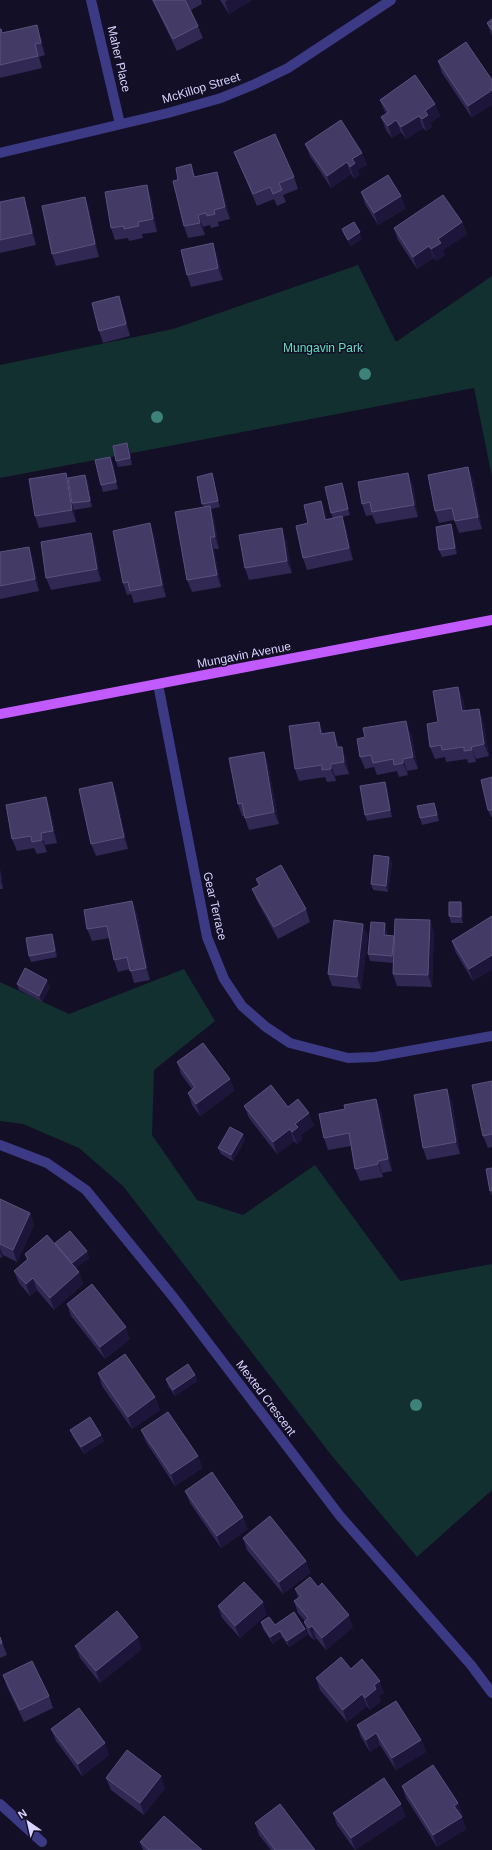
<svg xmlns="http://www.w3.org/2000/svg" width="492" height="1850" font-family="Helvetica,sans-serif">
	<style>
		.green { fill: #12302f }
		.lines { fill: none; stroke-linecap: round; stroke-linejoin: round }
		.minor { stroke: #3d3a85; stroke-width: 10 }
		.major { stroke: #c25bff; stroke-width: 10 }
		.tree { fill: #3d827b }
		.wall { fill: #312854 }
		.shaded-wall { fill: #1d163a }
		.building { fill: #433a66; stroke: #5a527e }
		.labels { text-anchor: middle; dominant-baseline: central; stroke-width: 3; stroke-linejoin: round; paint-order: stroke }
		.street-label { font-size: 12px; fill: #d9d4ff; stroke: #130f26 }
		.park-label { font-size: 12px; fill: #5fe0c0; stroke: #130f26 }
	</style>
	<rect width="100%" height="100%" fill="#130f26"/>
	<path class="green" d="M358,265l38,77 96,-66v201l-18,-89 -474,90v-113l173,-36z
		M184,969l31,52 -61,49 -2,65 45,65 46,15 72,-50 85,116 92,-17v226l-75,67 -85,-101 -209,-270 -44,-38 -56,-24 -23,-3v-139l69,32z"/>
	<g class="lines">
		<path class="minor" d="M91,0l29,124
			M0,153l168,-40 53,-15 34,-14 33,-16 103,-68
			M158,684l49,253 17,42 18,27 24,21 24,16 58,15 27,-1 117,-21
			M0,1145l47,18 39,27 88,108 166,218 131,149 21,28
			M0,1804l42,38"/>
		<path class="major" d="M0,714l492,-94"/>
	</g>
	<g class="tree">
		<circle cx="365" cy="374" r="6"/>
		<circle cx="157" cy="417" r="6"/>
		<circle cx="416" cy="1405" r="6"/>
	</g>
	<path class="wall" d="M152,0h49l1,4 -11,6 7,16 5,12 -26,13z
		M220,0h32l-23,14z
		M492,19v17l-5,-13z
		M0,29h1l1,4 39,4 4,18 -6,2 3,11 -42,10z
		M466,42l6,76 -30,-45 -4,-12z
		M380,100l55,4 5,12 -10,7 2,4 -6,4 -3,-3 -17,11 -5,-7 -9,6 -6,-8 -5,-13 5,-3 -1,-2z
		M305,144l57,9 5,12 -9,5 1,5 -5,4 -3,-5 -20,14 -21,-32z
		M234,152l60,25 4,12 -15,6 3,7 -9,4 -3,-7 -17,7 -18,-42z
		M195,177l26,7 9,35 -12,3 1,4 -8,2 -1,-3 -7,2 2,8 -17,3 -4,-12z
		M361,192l45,16 -28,17 -13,-21z
		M85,197l4,12 10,48 -43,9 -4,-12z
		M151,197l6,35 -15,2 1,4 -14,3 -1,-3 -13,2 -4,-12z
		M0,202l28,7 8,36 -36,8z
		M462,222l5,12 -24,16 2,5 -9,6 -2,-3 -17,11 -19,-29 -4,-12z
		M342,229l20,10 -11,7 -7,-11z
		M217,255l6,25 -32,7 -4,-12z
		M123,308l7,28 -27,7 -4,-12z
		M127,443l3,6 2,16 -14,2 -2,-6z
		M113,463l5,26 -15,3 -2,-7z
		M66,473l2,5 17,-3 3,7 4,25 -18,3 2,12 -37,6 -4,-12z
		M212,473l2,7 6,27 -9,2 3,9 5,31h-5l7,38 -29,5 -5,-12 17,-73 -2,-3z
		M473,479l9,50 -23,4 -5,-13 -15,3 -4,-12z
		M413,485l5,32 -42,7 -4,-9 -6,1 -4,-12z
		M344,490l6,25 -8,2 4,11 7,32 -46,10 -4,-12 5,-35 13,-22 5,12 1,6 6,-1 -2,-5z
		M453,531l4,23 -15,3 -3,-7z
		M154,535l12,62 -32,6 -3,-9 -4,1 -4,-12z
		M286,540l6,33 -43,7 -4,-12z
		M95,545l6,36 -50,9 -5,-12z
		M0,552l33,7 6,32 -39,8z
		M458,687l5,12 2,12 14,-2 4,12 6,35 -13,3v3l-8,1 -1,-4 -21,3 -1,-5 -10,2 -5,-12 8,-25z
		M319,722l4,11 11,-1 5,15 7,12 3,15 -14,2 1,5 -9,1 -2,-5 -26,4 -4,-12z
		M411,733l7,36 -11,2 1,4 -9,2 -2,-6 -20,4 -3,-8 -9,2 -5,-12z
		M264,752l4,12 11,60 -30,6 -5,-14h-2l-4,-12z
		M492,777v40h-1l-3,-7z
		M112,782l4,12 12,55 -32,7 -5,-12z
		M387,788l5,29 -25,4 -2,-6z
		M46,797l4,12 7,34 -12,2 2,7 -10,2 -3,-6 -17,3 -5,-12z
		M434,803l2,6 3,12 -17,4 -2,-7z
		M389,857l3,6 -4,29 -15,-2 -2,-6z
		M0,870l1,3 2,16h-3z
		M256,879l50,30 4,13 -32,17 -21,-38 -5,-12 6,-4z
		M461,902l2,7v14h-12l-2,-7z
		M137,913l13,67 -16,3 -4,-14 -12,3 -4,-12 -4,-22 -18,3 -5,-12z
		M492,916l-19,65 -17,-28 -4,-12z
		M387,930v5l7,1 40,-4 -2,55 -35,-1 -4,-12v-11l-23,-2 -2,-7z
		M52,934l2,6 3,17 -26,5 -2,-6z
		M368,936l-7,53 -29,-3 -4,-12z
		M17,984l33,2 -8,16 -23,-12z
		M177,1062l53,17 4,12 -34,25 -8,-11 -4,-12 4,-4 -11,-15z
		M492,1081v66l-4,1 -5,-12z
		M452,1101l8,53 -33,6 -4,-12z
		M244,1106l44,1 26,18 -13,10 1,4 -5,5 -3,-3 -17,13 -28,-36z
		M381,1111l11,60 -10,2 1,4 -23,4 -5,-12 -4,-23 -23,4 -4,-12z
		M245,1140l-12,21 -12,-7 -3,-6z
		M492,1168v28l-2,-5z
		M0,1199l30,14 4,12 -17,37 -14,-7 -1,3 -2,-1z
		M55,1244l32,7 2,7 -13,10 3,4 4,12 -29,26 -17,-20 -7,6 -11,-13 -5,-12 13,-11 -2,-6z
		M67,1304l63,35 -25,20 -34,-43z
		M98,1373l57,24 5,13 -28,19 -30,-43z
		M195,1375l2,6 -22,15 -7,-10 -2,-7z
		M70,1430l31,5 3,6 -20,13 -11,-17z
		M141,1430l57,26 4,12 -27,18 -29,-44z
		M185,1491l63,38 -27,19 -31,-45z
		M243,1538l63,23 4,12 -27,21 -36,-44z
		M295,1589l58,38 -27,23 -10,-12 -2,2 -6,-6 -4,-12 1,-1 -7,-8 -4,-12 4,-3z
		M218,1606l49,8 -27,24 -18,-20z
		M261,1622l14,3 30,4 2,6 -18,12 -7,-10 -9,7 -10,-15z
		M0,1637l7,18 -7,3z
		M75,1646l67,3 -42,34 -20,-25z
		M351,1669l33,24 -5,3 2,5 -11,9 -3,-4 -20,16 -27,-32 -4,-12z
		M3,1675l46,21 4,12 -29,14 -17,-35z
		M357,1725l64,15 5,12 -30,18 -16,-25 -10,7 -9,-15z
		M51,1729l58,26 -27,21 -26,-35z
		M106,1778l59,10 -21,27 -33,-25z
		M402,1786l56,17 4,12 -1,1 5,13 -29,18 -31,-49z
		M333,1813l73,3 -51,34 -18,-25z
		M255,1823l60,27h-44l-12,-15z
		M140,1842l62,8h-59z"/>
	<path class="shaded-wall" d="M228,0h24l-23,14 -4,-12z
		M37,25l4,12 4,18 -4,-12z
		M492,90v15l-20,13 -4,-12z
		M435,104l5,12 -10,7 2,4 -6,4 -4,-12 3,-8z
		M419,116l4,12 -17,11 -5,-12z
		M396,120l5,12 -9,6 -4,-12z
		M362,153l5,12 -9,5 1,5 -5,4 -4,-12 2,-8z
		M347,162l4,12 -20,14 -4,-12z
		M191,164l4,12 3,13 -4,-12z
		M217,172l4,12 9,35 -5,-12z
		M147,185l4,12 6,35 -4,-13z
		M401,196l5,12 -28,17 -4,-12z
		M24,197l4,12 8,36 -4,-12z
		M85,197l4,12 10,48 -4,-13z
		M198,215l5,12 2,8 -5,-12z
		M462,222l5,12 -24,16 2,5 -9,6 -5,-12 7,-10z
		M360,232l2,7 -11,7 -3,-6z
		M213,243l4,12 6,25 -5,-12z
		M429,246l5,12 -17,11 -4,-12z
		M119,296l4,12 7,28 -4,-12z
		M127,443l3,6 2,16 -2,-7z
		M110,457l3,6 5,26 -2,-7z
		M468,467l5,12 9,50 -4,-12z
		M66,473l4,12 2,18 2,7 2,12 -4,-12z
		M212,473l2,7 6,27 -2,-6z
		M408,473l5,12 5,32 -4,-12z
		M85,475l3,7 4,25 -2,-6z
		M342,483l2,7 6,25 -2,-6z
		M321,501l5,12 4,19 -5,-12z
		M210,506l4,12 5,31 -4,-12z
		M342,516l4,12 7,32 -4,-12z
		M150,523l4,12 12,62 -4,-12z
		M451,524l2,7 4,23 -2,-6z
		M282,528l4,12 6,33 -5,-12z
		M91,533l4,12 6,36 -4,-12z
		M210,537l4,12 7,38 -4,-12z
		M29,547l4,12 6,32 -4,-12z
		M458,687l5,12 4,24 -5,-12z
		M479,709l4,12 6,35 -5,-12z
		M406,721l5,12 7,36 -5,-12z
		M319,722l4,12h-2z
		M334,732l5,12 2,15 -4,-12z
		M342,747l4,12 3,15 -5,-12z
		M471,747l5,12v3z
		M264,752l4,12 11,60 -5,-12z
		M403,759l4,12 1,4 -5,-12z
		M331,764l4,12 1,5 -5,-12z
		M112,782l4,12 12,55 -4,-12z
		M385,782l2,6 5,29 -2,-7z
		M46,797l4,12 7,34 -4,-12z
		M41,833l4,12 2,7 -5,-12z
		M389,857l3,6 -4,29 -2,-6z
		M0,870l1,3 2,16 -2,-6z
		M132,901l5,12 13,67 -4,-12z
		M461,902l2,7v14l-2,-6z
		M430,920l4,12 -2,55 -4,-12z
		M385,923l2,7 -1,11 -2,-6z
		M363,924l5,12 -7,53 -4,-12z
		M52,934l2,6 3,17 -2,-6z
		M492,955v15l-19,11 -4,-12z
		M47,980l3,6 -8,16 -3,-6z
		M230,1079l4,12 -34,25 -4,-12z
		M447,1089l5,12 8,53 -4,-12z
		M376,1099l5,12 11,60 -4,-12z
		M309,1113l5,12 -13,10 1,4 -5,5 -5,-12 3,-8z
		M290,1129l4,12 -17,13 -4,-12z
		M243,1134l2,6 -12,21 -2,-6z
		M378,1161l4,12 1,4 -5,-13z
		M30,1213l4,12 -17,37 -4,-12z
		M0,1248l3,7 -1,3 -2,-5z
		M87,1251l2,7 -15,12 -2,-7z
		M79,1272l4,12 -29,26 -4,-12z
		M33,1278l4,12 -7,6 -4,-12z
		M126,1327l4,12 -25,20 -5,-12z
		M195,1375l2,6 -22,15 -2,-6z
		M155,1397l5,13 -28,19 -4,-12z
		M101,1435l3,6 -20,13 -3,-7z
		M198,1456l4,12 -27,18 -4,-12z
		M243,1517l5,12 -27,19 -4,-12z
		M306,1561l4,12 -27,21 -4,-12z
		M263,1602l4,12 -27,24 -5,-12z
		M349,1615l4,12 -27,23 -4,-12z
		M312,1626l4,12 -2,2 -5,-12z
		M305,1629l2,6 -18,12 -2,-6z
		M280,1631l2,6 -9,7 -3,-7z
		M138,1637l4,12 -42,34 -4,-12z
		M380,1681l4,12 -5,3 2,5 -11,9 -5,-12 9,-13z
		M362,1694l5,12 -20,16 -4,-12z
		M376,1733l4,12 -10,7 -4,-12z
		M421,1740l5,12 -30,18 -4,-12z
		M105,1743l4,12 -27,21 -4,-12z
		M161,1776l4,12 -21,27 -4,-12z
		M458,1803l4,12 -3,3 -5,-12z
		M401,1804l5,12 -51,34 -4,-12z
		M462,1817l4,12 -29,18 -4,-12z"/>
	<path class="building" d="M153,0h32l13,26 -25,13z
		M492,19v11l-5,-7z
		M37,25l4,18 -6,1 3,12 -38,9v-36h1l1,4z
		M466,42l26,38v10l-24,16 -30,-45z
		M415,75l20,29 -10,7 3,4 -6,4 -3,-3 -18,11 -5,-7 -8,6 -7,-9 8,-5 -9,-12z
		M341,120l21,33 -10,6 3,4 -5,4 -3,-5 -20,14 -22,-32z
		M275,134l19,43 -15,6 3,7 -9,4 -3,-7 -17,7 -19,-42z
		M191,164l3,13 23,-5 8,35 -11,3 1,4 -8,2 -1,-3 -8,2 2,8 -16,3 -11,-45 5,-1 -2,-12z
		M388,175l13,21 -27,17 -13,-21z
		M147,185l6,34 -15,3 1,4 -15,3v-3l-13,2 -6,-36z
		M443,195l19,27 -24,17 3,4 -10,6 -2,-3 -16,11 -19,-29z
		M24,197l8,36 -32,7v-38z
		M85,197l10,47 -43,10 -10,-48z
		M354,222l6,10 -12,8 -6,-11z
		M213,243l5,25 -31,7 -6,-25z
		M119,296l7,28 -27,7 -7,-28z
		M127,443l3,15 -14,3 -3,-15z
		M110,457l6,25 -15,3 -6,-25z
		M468,467l10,50 -23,4 -3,-13 -17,3 -7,-36z
		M66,473l6,37 -37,6 -6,-37z
		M212,473l6,28 -16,3 -5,-27z
		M408,473l6,32 -42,7 -2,-10 -8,2 -4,-22z
		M85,475l5,26 -18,2 -4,-25z
		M342,483l6,26 -17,4 -6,-26z
		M321,501l4,19 17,-4 7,32 -46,10 -7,-32 12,-3 -4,-18z
		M210,506l5,31h-5l7,38 -30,5 -12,-68z
		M150,523l12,62 -32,6 -2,-9 -5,1 -10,-52z
		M451,524l4,24 -16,2 -3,-23z
		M282,528l5,33 -42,7 -6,-33z
		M91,533l6,36 -51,9 -5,-36z
		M29,547l6,32 -35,7v-34z
		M458,687l4,24 17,-2 5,35 -13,3 1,3 -8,1v-4l-22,3 -1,-5 -11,2 -3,-23 11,-2 -5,-31z
		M406,721l7,36 -10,2v4l-9,2 -1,-6 -20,4 -2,-8 -11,2 -3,-18 8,-2 -2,-9z
		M319,722l2,12 13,-2 3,15h5l2,15 -13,2v5l-9,1v-5l-27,4 -6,-43z
		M264,752l10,60 -29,6 -3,-15 -4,1 -9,-46z
		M492,777v33h-4l-7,-30z
		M112,782l12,55 -33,7 -12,-55z
		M385,782l5,28 -25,5 -5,-29z
		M46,797l7,34 -12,2 1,7 -10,2 -1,-6 -19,3 -6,-34z
		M434,803l3,12 -17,3 -3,-12z
		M374,855l15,2 -3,29 -15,-2z
		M281,865l25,44 -32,18 -22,-38 8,-4 -4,-6z
		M132,901l14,67 -16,3 -3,-14 -13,3 -7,-34 -20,3 -3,-19z
		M449,902h12v15l-12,-1z
		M492,916v39l-23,14 -17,-28z
		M395,919l35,1 -2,55 -35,-1z
		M334,920l29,4 -6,53 -29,-3z
		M371,922l14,1 -1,12 10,1 -2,20 -24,-2z
		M52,934l3,17 -26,5 -3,-18z
		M25,968l22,12 -8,16 -22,-12z
		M203,1043l27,36 -34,25 -8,-11 7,-6 -18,-25z
		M492,1081v53l-9,2 -11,-51z
		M271,1085l17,22 10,-8 11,14 -14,11 3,3 -6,5 -2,-3 -17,13 -29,-36z
		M447,1089l9,53 -33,6 -9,-53z
		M376,1099l12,60 -10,2v3l-23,5 -6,-36 -25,5 -5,-24 26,-5 -1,-4z
		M230,1127l13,7 -12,21 -13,-7z
		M492,1168v22l-2,1 -4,-22z
		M0,1199l30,14 -17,37 -13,-6z
		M70,1231l17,20 -15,12 -17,-20z
		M47,1235l32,37 -29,26 -17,-20 -7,6 -12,-13 14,-12 -3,-5z
		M92,1284l34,43 -26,20 -33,-43z
		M125,1354l30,43 -27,20 -30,-44z
		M188,1364l7,11 -22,15 -7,-11z
		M168,1412l30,44 -27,18 -30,-44z
		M90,1417l11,18 -20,12 -11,-17z
		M212,1472l31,45 -26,19 -32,-45z
		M270,1516l36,45 -27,21 -36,-44z
		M310,1577l8,10 4,-4 27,32 -27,23 -10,-12 -3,2 -5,-6 4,-4 -14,-17 7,-5 -6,-7z
		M244,1582l19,20 -28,24 -17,-20z
		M117,1611l21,26 -42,34 -21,-25z
		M294,1612l11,17 -18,12 -7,-10 -10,6 -9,-15 8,-5 6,8z
		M0,1637l2,6 -2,1z
		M341,1657l10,12 11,-10 18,22 -6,4 2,4 -11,9 -3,-4 -19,16 -27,-32z
		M32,1661l17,35 -29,14 -17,-35z
		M396,1701l25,39 -29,18 -16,-25 -10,7 -9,-15z
		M79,1708l26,35 -27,21 -27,-35z
		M127,1750l34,26 -21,27 -34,-25z
		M433,1765l25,38 -4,3 8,11 -29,18 -31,-49z
		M384,1778l17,26 -50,34 -18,-25z
		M280,1804l35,46h-40l-20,-27z
		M164,1816l38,34h-53l-9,-8z"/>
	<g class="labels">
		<g class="street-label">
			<text transform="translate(119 59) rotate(77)">Maher Place</text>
			<text transform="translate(201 88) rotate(-17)">McKillop Street</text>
			<text transform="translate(244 655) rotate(-11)">Mungavin Avenue</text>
			<text transform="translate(215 906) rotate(77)">Gear Terrace</text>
			<text transform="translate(266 1398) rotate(53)">Mexted Crescent</text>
		</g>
		<g class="park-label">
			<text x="323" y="348">Mungavin Park</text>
		</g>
	</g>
	<g transform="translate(28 1822) rotate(326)" stroke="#130f26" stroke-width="3" paint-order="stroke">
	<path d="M0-3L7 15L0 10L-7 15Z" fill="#d9d4ff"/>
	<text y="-6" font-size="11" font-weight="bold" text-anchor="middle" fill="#d9d4ff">N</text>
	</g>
</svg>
